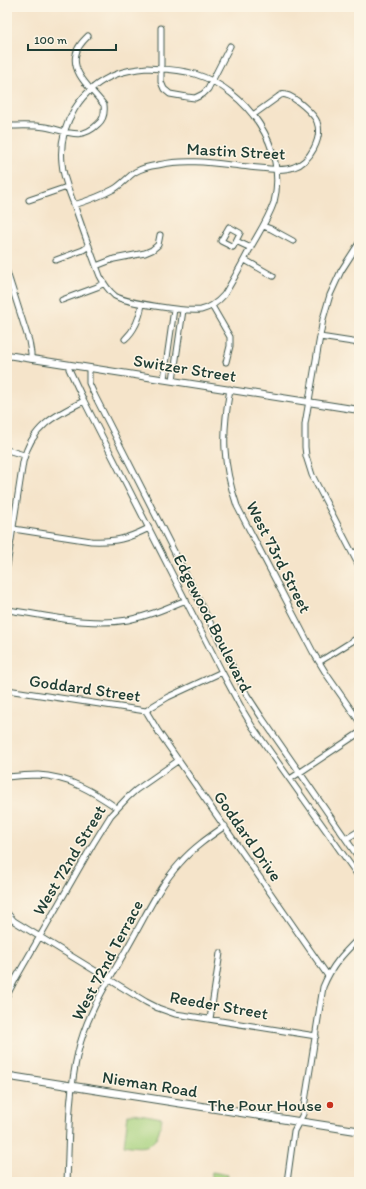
<svg xmlns="http://www.w3.org/2000/svg" width="366" height="1189" font-family="Itim,sans-serif">
	<style>
		.green { fill: #a5d17d; stroke: #628758 }
		.lines { fill: none; stroke-linecap: round; stroke-linejoin: round }
		.minor-casing { stroke: #3f564a; stroke-width: 7 }
		.tertiary-casing { stroke: #3f564a; stroke-width: 8 }
		.secondary-casing { stroke: #3f564a; stroke-width: 9 }
		.minor { stroke: #fff; stroke-width: 5 }
		.tertiary { stroke: #fff; stroke-width: 6 }
		.secondary { stroke: #fff; stroke-width: 7 }
		.poi-dot { fill: #c8321e; stroke: #fcf5e5; stroke-width: 1.5 }
		.labels { text-anchor: middle; dominant-baseline: central; stroke-width: 3; stroke-linejoin: round; paint-order: stroke }
		.street-label { font-size: 17px; fill: #1f3d34; stroke: #fcf5e5 }
		.poi-label { font-size: 17px; fill: #1f3d34; stroke: #fcf5e5; text-anchor: end }
	</style>
	<rect width="100%" height="100%" fill="#fcf5e5"/>
	<filter id="ink" filterUnits="userSpaceOnUse"><feTurbulence type="fractalNoise" baseFrequency=".025" numOctaves="2"/><feDisplacementMap in="SourceGraphic" scale="8" xChannelSelector="R" yChannelSelector="G"/><feConvolveMatrix kernelMatrix="1 2 1 2 8 2 1 2 1" color-interpolation-filters="sRGB"/></filter>
	<filter id="wash" filterUnits="userSpaceOnUse"><feTurbulence type="fractalNoise" baseFrequency=".012" numOctaves="4" result="noise"/><feDisplacementMap in="SourceGraphic" scale="16" xChannelSelector="R" yChannelSelector="G"/><feGaussianBlur stdDeviation="0.9" result="paint"/><feColorMatrix in="noise" values="0 0 0 0 0 0 0 0 0 0 0 0 0 0 0 0 0 1.4 0 .05"/><feComposite in="paint" operator="in"/></filter>
	<g filter="url(#wash)">
		<rect width="100%" height="100%" fill="#f5e4ca"/>
		<path class="green" d="M134,1113l28,5c-5,27 -11,32 -38,27l4,-30z
			M212,1172l16,3 -1,7h-17z"/>
	</g>
	<g filter="url(#ink)">
		<g class="lines">
			<defs>
				<path id="minor" d="M161,28v54l3,7 6,5 17,3 8,1 8,-4 5,-5 22,-43
					M147,68c17,1 32,1 48,6 52,16 93,74 79,128 -5,15 -14,29 -22,43 -9,17 -18,34 -28,50 -7,8 -14,13 -23,15 -14,2 -75,-7 -86,-14 -7,-6 -11,-12 -15,-20 -9,-23 -17,-46 -25,-69 -5,-14 -12,-28 -13,-44 -4,-38 19,-76 55,-89 10,-4 20,-5 30,-6z
					M7,126c12,0 26,-1 38,1 20,3 35,15 53,-3 6,-5 7,-11 6,-19 -11,-15 -33,-31 -28,-51 1,-7 7,-13 12,-18
					M29,200l38,-13
					M74,205c13,-4 27,-9 40,-16 7,-4 14,-12 21,-17 7,-4 15,-6 23,-7 31,-7 61,-1 91,2 14,1 32,5 45,0 16,-5 29,-29 23,-45 -2,-7 -23,-26 -31,-27 -3,-1 -6,0 -8,2l-25,18
					M263,226l8,3 22,12
					M236,241l-3,6 -12,-6 8,-14 11,6 -4,8 15,7
					M359,243l-18,28 -11,24 -7,24 -18,105v23l1,9 6,19 47,91
					M56,260l27,-10 6,-4
					M245,260l28,16
					M96,266l18,-7 31,-6 7,-3 6,-5 2,-10
					M7,272l22,69 2,12v6
					M62,300l35,-13 7,-4
					M212,306l18,31v9l-4,16
					M320,337l39,6
					M125,339c11,-10 15,-22 17,-35
					M69,365v4l15,32 138,271 21,39 9,15 107,151
					M89,368v15l6,13 152,299 15,23 97,140
					M164,379l10,-70
					M173,380l10,-70
					M230,389c-8,45 -8,73 7,117l76,146 14,23 32,46
					M7,450l17,5
					M7,528l84,13c25,1 36,-2 58,-13
					M353,554l6,-4
					M7,566l16,-104c8,-35 32,-47 61,-61
					M7,610c40,5 81,17 121,10 21,-4 39,-12 58,-20
					M319,662l40,-25
					M7,690l139,21 7,-5 15,-9 54,-25
					M146,711l12,20 170,245
					M7,777c10,-1 21,-2 31,-2 29,1 56,17 79,33
					M290,779l69,-46
					M346,839l13,-8
					M7,913l7,8 132,81 12,6 17,6 14,2 127,20
					M7,995l9,-17 77,-134 18,-29 16,-17 9,-8 43,-30
					M210,1019l10,-66
					M67,1182c2,-43 1,-88 11,-130 9,-40 33,-75 52,-109 16,-28 29,-57 50,-80 13,-15 29,-26 45,-37
					M287,1182l7,-51 9,-17 20,-127c9,-22 20,-33 36,-49"/>
				<path id="tertiary" d="M7,355l352,55"/>
				<path id="secondary" d="M7,1076l352,55"/>
			</defs>
			<use href="#minor" class="minor-casing"/>
			<use href="#tertiary" class="tertiary-casing"/>
			<use href="#secondary" class="secondary-casing"/>
			<use href="#minor" class="minor"/>
			<use href="#tertiary" class="tertiary"/>
			<use href="#secondary" class="secondary"/>
		</g>
	</g>
	<circle class="poi-dot" cx="330" cy="1105" r="4"/>
	<g class="labels">
		<g class="street-label">
			<text transform="translate(236 151) rotate(3)">Mastin Street</text>
			<text transform="translate(185 368) rotate(9)">Switzer Street</text>
			<text transform="translate(279 557) rotate(63)">West 73rd Street</text>
			<text transform="translate(213 623) rotate(63)">Edgewood Boulevard</text>
			<text transform="translate(85 688) rotate(8)">Goddard Street</text>
			<text transform="translate(248 836) rotate(55)">Goddard Drive</text>
			<text transform="translate(69 860) rotate(-59)">West 72nd Street</text>
			<text transform="translate(107 960) rotate(-62)">West 72nd Terrace</text>
			<text transform="translate(219 1005) rotate(10)">Reeder Street</text>
			<text transform="translate(150 1084) rotate(9)">Nieman Road</text>
		</g>
		<g class="poi-label">
			<text x="322" y="1105">The Pour House</text>
		</g>
	</g>
	<rect width="366" height="1189" fill="none" stroke="#fcf5e5" stroke-width="24"/>
	<path d="M28 44v6h88v-6" fill="none" stroke="#1f3d34" stroke-width="2"/>
	<text x="34" y="44" font-size="12" fill="#1f3d34" stroke="#fcf5e5" stroke-width="3" paint-order="stroke">100 m</text>
</svg>
